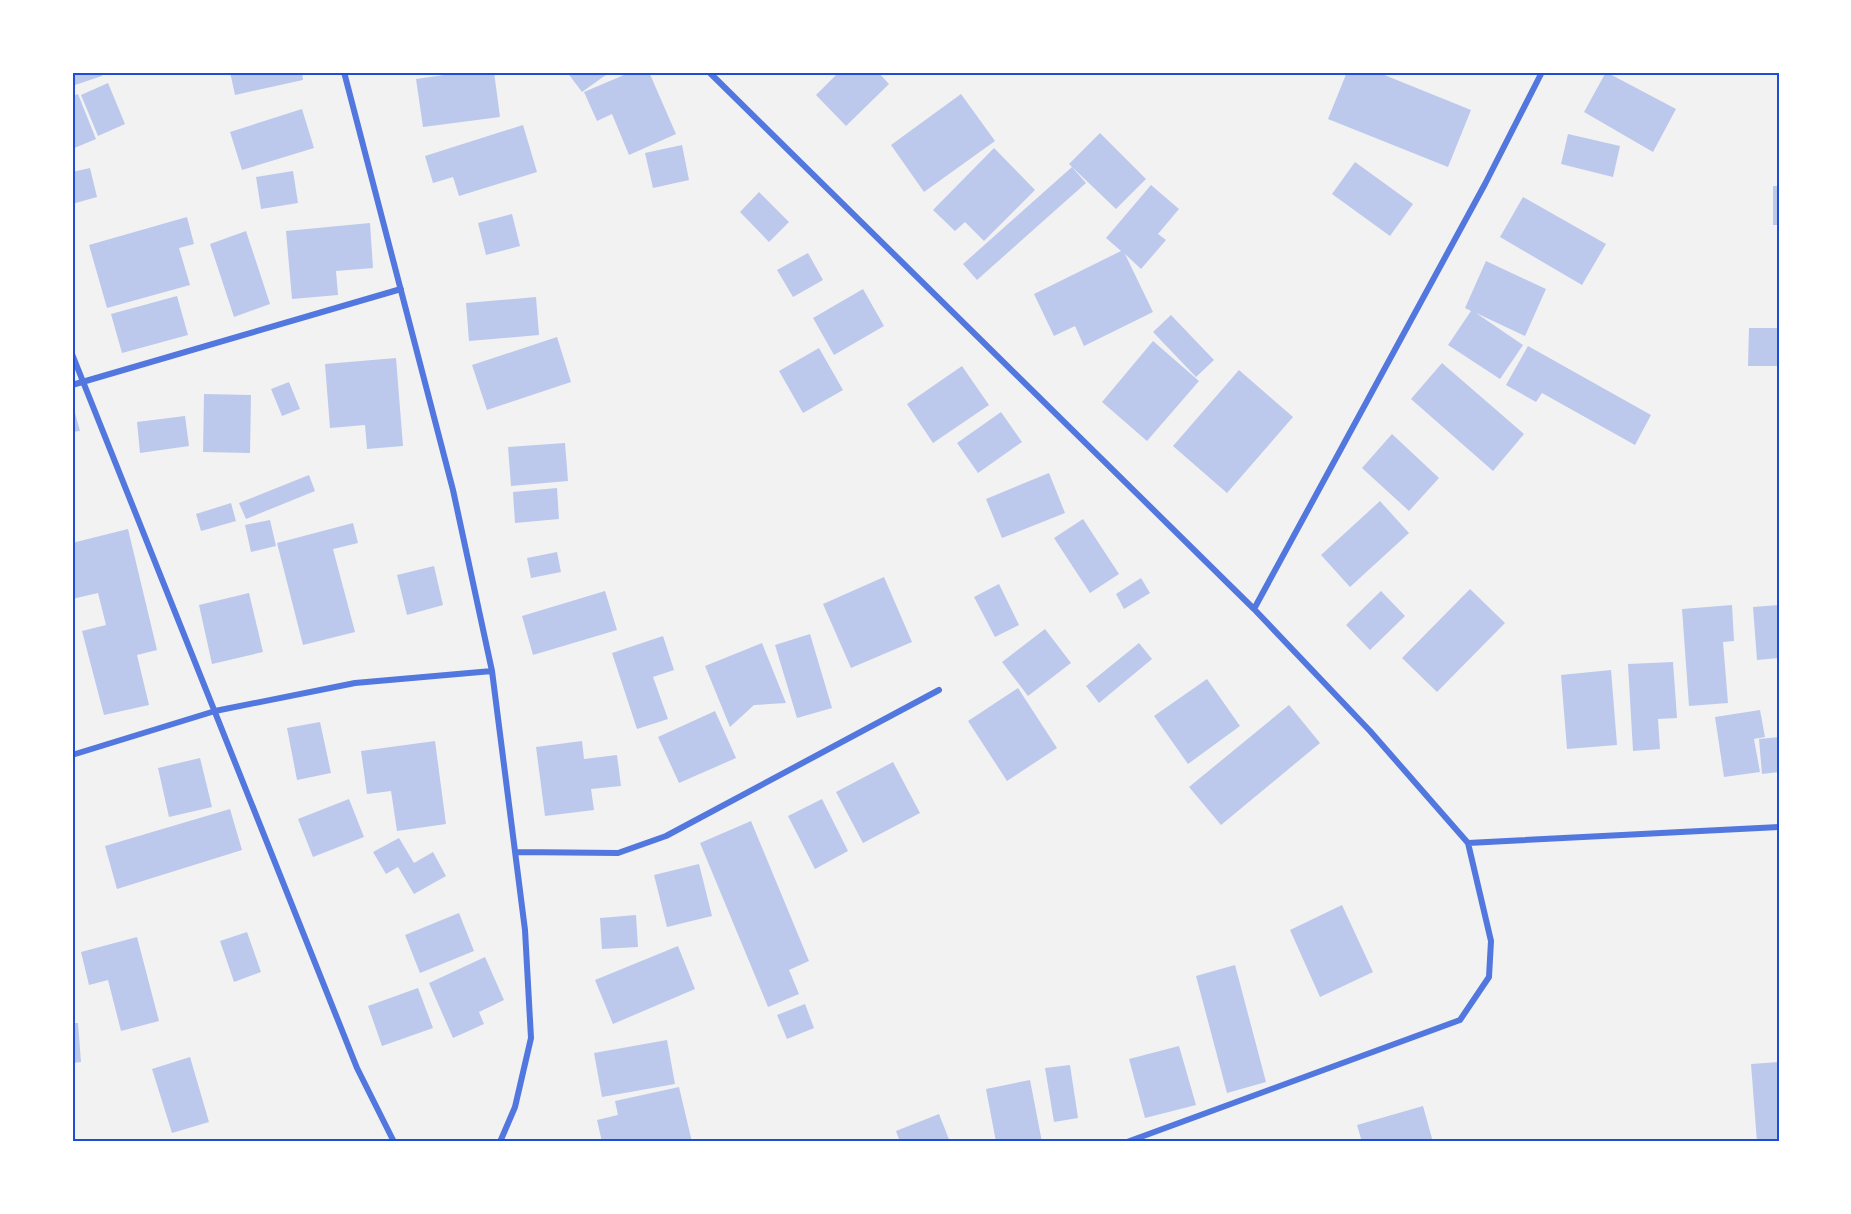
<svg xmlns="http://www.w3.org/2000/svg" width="1851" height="1214" font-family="'Open Sans',sans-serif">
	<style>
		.building { fill: #bdc9ec }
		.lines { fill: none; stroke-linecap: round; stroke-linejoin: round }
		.minor { stroke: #5277de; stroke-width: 6 }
		.neatline { fill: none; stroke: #1d4ed8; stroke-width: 2 }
	</style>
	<rect width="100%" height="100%" fill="#f2f2f2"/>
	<path class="building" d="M72,72h29l1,4 -30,10z
		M230,72h72l1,8 -68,15z
		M465,72h29l6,45 -77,10 -7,-48z
		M567,72h43l-28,20z
		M631,72h18l27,62 -47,21 -17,-41 -15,7 -13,-29z
		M839,72h39l11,12 -43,42 -30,-31z
		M1347,72h30l94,38 -23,57 -120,-48z
		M1606,72l70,37 -23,43 -69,-40z
		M108,83l17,41 -27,12 -17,-41z
		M78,94l18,45 -24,10v-53z
		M961,94l34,47 -71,51 -33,-47z
		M302,109l12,39 -72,22 -12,-38z
		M523,125l14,47 -78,24 -6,-19 -20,6 -8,-27z
		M1100,133l46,46 -30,30 -47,-45z
		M1568,134l52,12 -7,31 -52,-13z
		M682,145l7,35 -36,8 -8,-35z
		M994,148l41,42 -51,51 -19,-19 -10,9 -22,-21z
		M1355,162l58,42 -23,32 -58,-42z
		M1072,167l14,16 -109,97 -14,-16z
		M90,168l7,29 -25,7v-32z
		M293,171l5,32 -37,6 -5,-32z
		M1151,185l28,24 -21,25 8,6 -25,29 -16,-15 28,58 -69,34 -9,-20 -21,10 -20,-42 87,-43 -15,-13z
		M1773,186h6v39h-6z
		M759,192l30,30 -20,20 -29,-30z
		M1523,197l83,47 -24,41 -82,-48z
		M512,214l8,32 -34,9 -8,-32z
		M187,217l7,27 -15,4 11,37 -83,23 -18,-63z
		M370,223l3,45 -37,3 2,24 -46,4 -6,-68z
		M246,231l24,73 -36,13 -24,-73z
		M808,253l15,27 -30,17 -16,-27z
		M1486,261l60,28 -21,47 -49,-23 47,32 -23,34 -52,-34 23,-34 -6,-3z
		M863,289l21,37 -50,29 -21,-37z
		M177,296l11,39 -66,18 -11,-39z
		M536,297l3,38 -70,6 -3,-38z
		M1171,315l43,45 -18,17 -43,-45z
		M1749,328h30v38h-31z
		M557,337l14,45 -84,28 -15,-45z
		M1153,341l46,40 -52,60 -45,-39z
		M1528,346l123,69 -16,30 -93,-52 -6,9 -30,-17z
		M819,348l24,42 -40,23 -24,-42z
		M396,358l7,88 -36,3 -2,-24 -35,3 -5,-64z
		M1442,363l82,71 -31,37 -82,-72z
		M962,366l27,39 -56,38 -26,-39z
		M1239,370l54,47 -66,76 -54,-47z
		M289,382l11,27 -18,7 -11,-27z
		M204,394l47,1 -1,58 -47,-1z
		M72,402l8,29 -8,1z
		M1001,412l21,30 -44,31 -21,-30z
		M185,416l4,30 -49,7 -3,-31z
		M1392,434l47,44 -30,33 -47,-43z
		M565,443l3,38 -57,5 -3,-39z
		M1049,473l16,40 -63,25 -16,-39z
		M309,475l6,16 -69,28 -7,-16z
		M557,488l2,31 -44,4 -2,-31z
		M1380,501l29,32 -59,54 -29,-32z
		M231,503l5,18 -35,10 -5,-17z
		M1083,519l36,55 -29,19 -36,-55z
		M270,520l6,26 -25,6 -6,-27z
		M353,523l5,20 -25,6 22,83 -52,13 -26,-102z
		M128,529l29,121 -20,5 12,50 -45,10 -22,-84 24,-6 -8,-32 -26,6v-56z
		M557,552l4,20 -30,6 -4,-20z
		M434,566l9,39 -36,10 -10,-40z
		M884,577l28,65 -61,26 -28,-64z
		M1141,578l9,15 -26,16 -8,-15z
		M999,584l20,41 -24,12 -21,-40z
		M1470,589l35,34 -68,69 -35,-34z
		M605,591l12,39 -84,25 -11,-39z
		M1381,591l24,25 -35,34 -24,-25z
		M249,593l14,59 -51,12 -13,-59z
		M1732,605l2,36 -11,1 5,61 -39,3 -7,-97z
		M1779,605v53l-22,2 -4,-53z
		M1045,629l26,34 -43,33 -26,-34z
		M810,634l22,74 -35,10 -22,-73z
		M663,636l11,34 -21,7 15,42 -31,10 -25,-76z
		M762,643l24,60 -32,2 -24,22 -25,-61z
		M1139,643l13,16 -53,44 -13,-17z
		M1673,662l4,56 -19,1 2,30 -27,2 -5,-87z
		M1611,670l6,75 -50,4 -6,-74z
		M1207,679l33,47 -52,38 -34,-48z
		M1018,688l39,60 -50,33 -39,-60z
		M1289,705l31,38 -99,82 -32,-38z
		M1760,710l5,27 -11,2 6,33 -36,5 -9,-60z
		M715,711l21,47 -57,25 -21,-46z
		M320,722l11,51 -34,7 -10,-52z
		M1779,737v35l-17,2 -3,-35z
		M435,741l11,83 -49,7 -6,-40 -24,3 -6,-43z
		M582,741l2,18 33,-4 4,31 -30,3 3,21 -49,6 -9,-69z
		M200,758l12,49 -43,10 -11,-49z
		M893,762l27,51 -57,30 -27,-51z
		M349,799l15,38 -51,20 -15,-38z
		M822,799l26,52 -33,18 -27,-53z
		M230,809l12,41 -125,39 -12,-43z
		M751,821l58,140 -20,9 10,24 -31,13 -68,-164z
		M399,838l15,25 19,-11 13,24 -32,18 -16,-27 -12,7 -13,-22z
		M699,864l13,52 -45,11 -13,-52z
		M1342,905l31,67 -53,25 -30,-67z
		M459,913l15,38 -54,22 -15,-38z
		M636,915l2,32 -36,2 -2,-31z
		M247,932l14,40 -27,10 -14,-41z
		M137,937l22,84 -38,10 -13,-51 -19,5 -8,-33z
		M678,946l17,43 -82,35 -18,-44z
		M485,957l19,43 -25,12 5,12 -31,14 -24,-55z
		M1235,965l31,117 -39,11 -31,-117z
		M418,988l15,40 -51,18 -14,-40z
		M805,1004l9,24 -27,11 -10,-24z
		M72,1023h6l3,39 -9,1z
		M667,1040l8,44 -73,13 -8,-44z
		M1179,1046l17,59 -51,13 -16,-59z
		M190,1057l19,65 -37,11 -20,-64z
		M1779,1062v80h-22l-6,-78z
		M1070,1065l8,53 -24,4 -9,-54z
		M1030,1080l12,62h-46l-10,-53z
		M679,1087l13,55h-90l-5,-22 21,-5 -3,-14z
		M1423,1106l10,36h-71l-5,-17z
		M939,1114l11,28h-50l-4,-11z"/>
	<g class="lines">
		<path class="minor" d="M344,72l109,418 39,181 33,259 6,108 -16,69 -15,35
			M709,72l545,537 116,122 98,112 23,98 -2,36 -29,43 -333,122
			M72,354l285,714 37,74
			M72,385l329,-96
			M1254,609l231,-425 57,-112
			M72,755l143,-44 140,-28 137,-12
			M1468,843l311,-16
			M516,852l102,1 48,-17 273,-146"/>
	</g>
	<rect width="1851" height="1214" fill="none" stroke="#ffffff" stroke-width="147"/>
	<rect x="74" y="74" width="1704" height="1066" class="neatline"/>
</svg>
